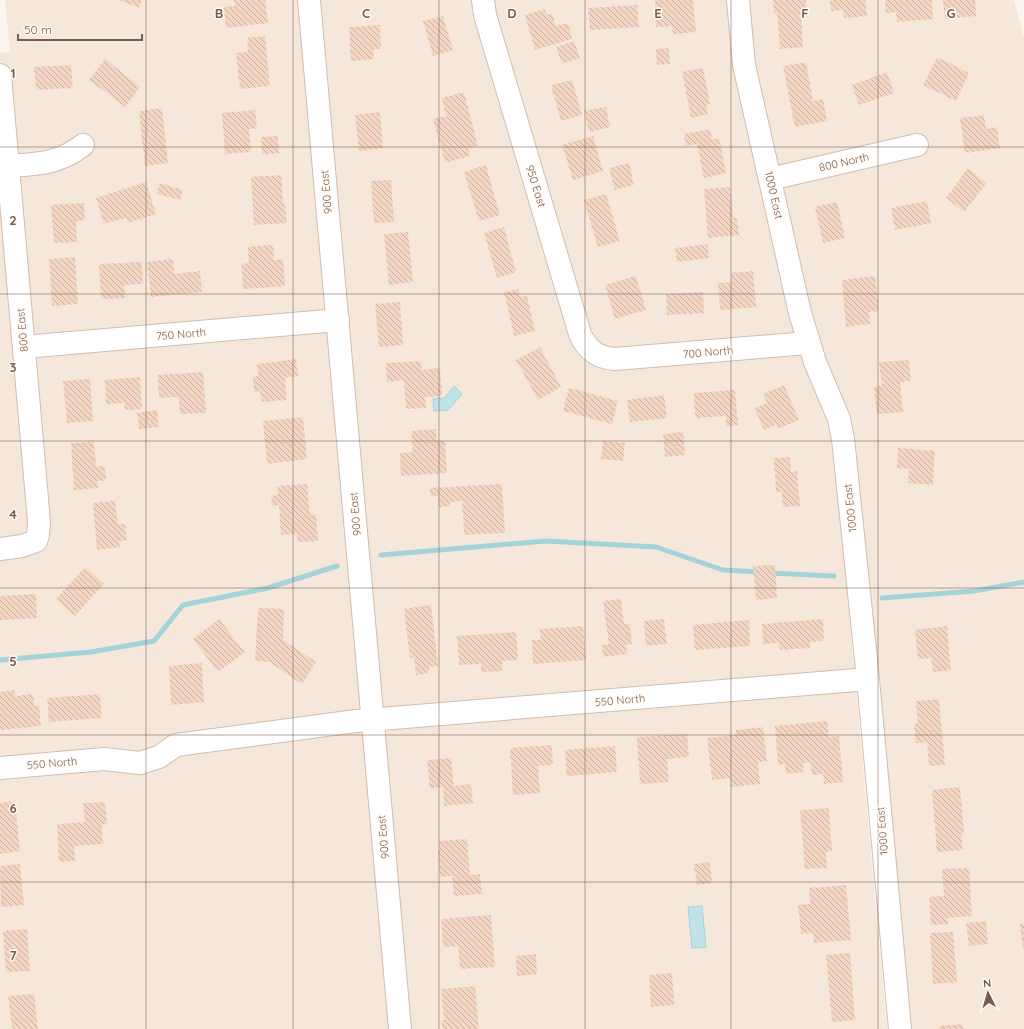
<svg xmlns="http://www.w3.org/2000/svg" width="1024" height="1029" font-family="Quicksand,sans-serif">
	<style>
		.residential { fill: #f5e8da }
		.water { fill: #bfe3e8; stroke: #a5d3da }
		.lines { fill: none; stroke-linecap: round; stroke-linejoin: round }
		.stream { stroke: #a5d3da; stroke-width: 5 }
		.building { fill: url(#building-back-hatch) }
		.minor-casing { stroke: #d1beb0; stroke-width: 24 }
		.minor { stroke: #fff; stroke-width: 22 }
		.grid { fill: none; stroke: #7a5c4d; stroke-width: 1; stroke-opacity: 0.55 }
		.labels { text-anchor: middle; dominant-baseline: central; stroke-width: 3; stroke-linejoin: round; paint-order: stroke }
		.street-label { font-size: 11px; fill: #7a5c4d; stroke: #fffaf3 }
		.grid-label { font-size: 13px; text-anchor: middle; font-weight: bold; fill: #7a5c4d; stroke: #fffaf3; stroke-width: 3; stroke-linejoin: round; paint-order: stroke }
	</style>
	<defs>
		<pattern id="building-back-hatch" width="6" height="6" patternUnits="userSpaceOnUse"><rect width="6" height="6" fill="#f3d5c3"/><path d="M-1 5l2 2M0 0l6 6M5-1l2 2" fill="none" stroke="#cab0a1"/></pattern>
	</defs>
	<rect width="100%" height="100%" fill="#fdf6ec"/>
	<path class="residential" d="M5,0h1009l10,38v991h-113l-9,-101 -49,-484 -21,3 6,45 49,537h-887v-976l10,-1z"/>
	<path class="water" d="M454,386l8,8 -14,16 -14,1 -1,-12 11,-1z
		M702,906l4,41 -14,1 -4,-41z"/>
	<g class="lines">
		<path class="stream" d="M381,555l165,-14 110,6 67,23 36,2
			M769,573l65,3
			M882,598l92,-7 50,-9
			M0,660l91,-8 63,-11 29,-36 85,-17 69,-22"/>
	</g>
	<path class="building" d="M119,0h23l-3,8z
		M234,0h31l3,23 -42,5 -2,-21 11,-1z
		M655,0h38l3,32 -23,2 -1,-8 -16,1z
		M773,0h33l1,16h-6l2,31 -23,2 -3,-36h-3z
		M830,0h35l2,16 -23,2 -1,-8 -12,1z
		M885,0h47l1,19 -36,3 -1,-10 -10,1z
		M943,0h32l1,16 -31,3z
		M637,5l2,22 -49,3 -2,-22z
		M545,9l2,6 5,-1 4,12 12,-3 4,16 -37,11 -10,-35z
		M443,16l10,34 -20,6 -10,-35z
		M380,25l1,24 -8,1 1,9 -23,2 -2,-34z
		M265,36l5,50 -30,3 -4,-36 12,-1 -1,-14z
		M574,41l6,17 -18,6 -6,-17z
		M669,48l1,16 -13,1 -1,-16z
		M937,57l32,16 -13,28 -33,-16z
		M105,59l35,28 -15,20 -36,-27z
		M806,62l7,39 10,-2 4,22 -32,6 -12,-61z
		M71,65l2,23 -37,2 -2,-23z
		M703,68l7,36h-4l2,10 -17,4 -9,-46z
		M887,72l7,21 -35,12 -7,-20z
		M572,80l10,35 -21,6 -10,-36z
		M464,92l14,54 -10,2 2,8 -25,7 -12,-44 13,-3 -4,-18z
		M606,107l4,20 -21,5 -5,-21z
		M162,108l6,55 -23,3 -6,-55z
		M255,110l2,18 -8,1 2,23 -26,2 -3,-41z
		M380,112l3,36 -24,3 -4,-36z
		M984,115l2,14 11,-2 3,21 -35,5 -5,-35z
		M710,129l2,10 7,-1 7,35 -22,5 -7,-34 -11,2 -2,-12z
		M278,136l1,17 -17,1 -1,-17z
		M593,136l10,35 -30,9 -11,-35z
		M629,163l5,22 -19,5 -6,-22z
		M486,165l14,50 -21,6 -15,-49z
		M968,168l19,15 -23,29 -18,-14z
		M281,175l2,28h2l2,20 -33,2 -3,-48z
		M391,180l3,42 -20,1 -3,-42z
		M146,182l10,32 -28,9 -2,-5 -22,6 -8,-26z
		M160,183l23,7 -3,10 -23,-6z
		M730,187l3,31h4l2,17 -31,3 -4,-49z
		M606,194l14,47 -22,6 -14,-47z
		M927,201l4,22 -36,7 -4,-22z
		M837,202l8,36 -22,5 -8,-36z
		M84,203l1,17 -9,1 1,21 -23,1 -3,-38z
		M504,227l12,45 -19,6 -13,-45z
		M408,232l5,50 -24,3 -5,-51z
		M708,244l1,14 -32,4 -2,-14z
		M273,245l1,15 9,-1 2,27 -42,3 -2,-25 8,-1 -1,-16z
		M75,257l3,47 -26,2 -3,-47z
		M173,259l1,15 26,-3 2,21 -51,5 -4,-35z
		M142,262l1,22 -19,1 1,13 -24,1 -2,-35z
		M753,271l3,36 -36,3 -2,-27 14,-1 -1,-9z
		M636,276l10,34 -31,9 -10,-34z
		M875,276l4,35 -10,1 1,12 -24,3 -4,-47z
		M518,289l2,8 7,-1 8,35 -21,5 -10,-44z
		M703,292l1,21 -37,2 -1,-21z
		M400,302l3,43 -24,2 -4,-43z
		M540,347l21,40 -23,13 -22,-40z
		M296,359l2,17 -13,2 2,22 -25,2 -2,-11 -6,1 -1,-15 5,-1 -1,-12z
		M909,360l2,21 -11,1 3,30 -26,2 -3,-27 8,-1 -3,-24z
		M421,361l1,9 18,-2 2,28 -17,1 1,11 -20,1 -2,-29 -17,2 -1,-19z
		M203,372l3,41 -26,1 -1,-17 -20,1 -1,-23z
		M140,377l2,32 -17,1 -1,-7 -18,1 -1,-24z
		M90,379l3,42 -26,2 -4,-42z
		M784,385l15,35 -21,9 -2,-4 -12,5 -10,-22 13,-5 -4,-9z
		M569,388l49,13 -6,23 -49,-13z
		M735,390l3,35 -12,1v-10l-31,2 -1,-25z
		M664,395l3,23 -37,4 -3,-22z
		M157,410l2,17 -20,2 -2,-16z
		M303,417l4,42 -40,5 -4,-43z
		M436,429l1,12h8l2,32 -46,3 -1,-23 13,-1 -2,-21z
		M683,432l2,23 -20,2 -2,-23z
		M603,441l22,2 -2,18 -22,-2z
		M94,442l2,24h9l1,15h-9l1,7 -24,2 -3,-47z
		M898,448l37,3 -2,34 -25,-2 1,-14 -12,-1z
		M790,457l1,15 6,-1 3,35 -17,1 -1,-15h-6l-2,-34z
		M307,484l3,31 6,-1 2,27 -20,1 -1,-8 -16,1 -2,-30 -7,1 -1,-10 7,-1 -1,-9z
		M502,484l3,49 -41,2 -2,-34 -12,1v4l-11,1 -1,-11h-7l-1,-8z
		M115,501l3,23h7l2,16 -8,1 1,6 -23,3 -4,-47z
		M775,565l2,33 -21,2 -3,-34z
		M85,567l19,17 -29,32 -19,-17z
		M36,594l1,24 -37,2v-24z
		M621,599l3,25h6l2,20 -6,1 1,9 -24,3 -1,-12 7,-1 -6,-43z
		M431,605l7,61 -9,1v6l-13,2 -2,-18 -4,1 -6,-49z
		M258,608l26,1 -1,31 33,22 -14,22 -33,-22 -14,-1z
		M219,619l26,33 -27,20 -25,-33z
		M664,619l3,25 -21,2 -2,-25z
		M823,619l1,22 -14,1v6l-30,2 -1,-7 -16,1 -1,-20z
		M749,620l1,26 -55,4 -2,-25z
		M583,626l3,34 -53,4 -1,-24h9l-1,-11z
		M947,626l4,44 -18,2 -2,-14 -13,1 -3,-29z
		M516,632l2,28 -16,1v10l-21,1v-8l-22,1 -2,-29z
		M202,663l2,39 -33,3 -2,-39z
		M14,690l1,6 18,-2 1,12 5,-1 2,21 -41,4v-38z
		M100,694l2,24 -53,4 -2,-24z
		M939,699l6,66 -16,1 -2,-24 -11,1 -2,-19 4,-1 -2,-22z
		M827,721l2,16 10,-1 4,46 -19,2 -1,-10 -11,1 -2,-12h-7l1,9 -18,2 -1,-10 -7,1 -3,-39z
		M763,727l4,34 -9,1 2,22 -29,3 -1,-9 -18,2 -5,-42 29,-3v-5z
		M687,734l2,23 -22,2 2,23 -29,2 -3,-47z
		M552,745l1,20 -15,1 2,27 -27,2 -3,-47z
		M615,746l2,26 -50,4 -2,-26z
		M451,758l3,28 17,-2 2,19 -29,3 -1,-19 -13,1 -3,-28z
		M960,787l4,46h-3l2,17 -26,2 -5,-62z
		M15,801l5,50 -20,3v-51z
		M105,802l2,22 -5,1 1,19 -29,2 1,15 -16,1 -2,-38 28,-2 -2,-19z
		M829,808l3,43 -6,1 1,16 -22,1 -5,-59z
		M467,839l3,36 10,-1 2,20 -28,2 -2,-20 -12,1 -2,-27h2l-1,-9z
		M710,862l2,21 -15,2 -3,-21z
		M20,864l4,41 -23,2 -1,-41z
		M969,868l3,48 -25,2 1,6 -17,1 -2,-28 15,-1 -2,-27z
		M846,885l5,55 -37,3 -1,-10 -12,1 -3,-29 12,-1 -1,-16z
		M491,915l4,52 -35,2 -2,-23 -15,1 -2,-28z
		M986,921l2,23 -19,2 -3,-23z
		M1020,924h4v26h-1z
		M27,929l3,42 -24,1 -3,-41z
		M953,932l4,50 -24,2 -3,-51z
		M850,953l5,67 -23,2 -6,-67z
		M536,954l1,20 -20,2 -1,-20z
		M672,973l2,32 -23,2 -2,-32z
		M475,986l4,43h-37l-1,-9h3l-3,-31z
		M34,994l4,35h-26l-4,-33z
		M962,1024l1,5h-24v-3z"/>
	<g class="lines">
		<defs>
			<path id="minor" d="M309,0l91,1029
				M483,0l2,15 95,319c7,16 18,24 35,25l193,-16
				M738,0l6,65 56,248 15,49 24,57 4,20 25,240 32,350
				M0,75l39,447 -1,13 -2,6 -14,5 -22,3
				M8,166c29,-2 51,-2 75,-21
				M770,179l147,-34
				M24,347l314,-27
				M0,768l104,-9 36,4 19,-6 17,-12 180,-24 512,-42"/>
		</defs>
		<use href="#minor" class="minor-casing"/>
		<use href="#minor" class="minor"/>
	</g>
	<path class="grid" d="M146,0v1029M293,0v1029M439,0v1029M585,0v1029M731,0v1029M878,0v1029M0,147h1024M0,294h1024M0,441h1024M0,588h1024M0,735h1024M0,882h1024"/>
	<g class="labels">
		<g class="street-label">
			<text transform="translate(844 162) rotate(-13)">800 North</text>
			<text transform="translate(536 186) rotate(73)">950 East</text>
			<text transform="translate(326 192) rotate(-95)">900 East</text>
			<text transform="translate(774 195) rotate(77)">1000 East</text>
			<text transform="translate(22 330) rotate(-95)">800 East</text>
			<text transform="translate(181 334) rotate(-5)">750 North</text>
			<text transform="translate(708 352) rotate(-5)">700 North</text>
			<text transform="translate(850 508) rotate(-96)">1000 East</text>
			<text transform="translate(355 514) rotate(-95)">900 East</text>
			<text transform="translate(620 700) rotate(-5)">550 North</text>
			<text transform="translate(52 763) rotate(-5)">550 North</text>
			<text transform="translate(882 831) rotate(-95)">1000 East</text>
			<text transform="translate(383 837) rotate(-95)">900 East</text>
		</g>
	</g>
	<g class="grid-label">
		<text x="219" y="18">B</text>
		<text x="366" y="18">C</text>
		<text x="512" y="18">D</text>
		<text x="658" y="18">E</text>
		<text x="805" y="18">F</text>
		<text x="951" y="18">G</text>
		<text x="13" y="78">1</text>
		<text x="13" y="225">2</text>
		<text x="13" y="372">3</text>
		<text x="13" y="519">4</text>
		<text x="13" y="666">5</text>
		<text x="13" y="813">6</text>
		<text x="13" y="960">7</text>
	</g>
	<g transform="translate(988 993) rotate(355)" stroke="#fffaf3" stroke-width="3" paint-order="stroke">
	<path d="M0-3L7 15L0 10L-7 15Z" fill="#7a5c4d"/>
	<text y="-6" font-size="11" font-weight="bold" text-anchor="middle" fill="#7a5c4d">N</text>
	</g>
	<path d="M18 34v6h124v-6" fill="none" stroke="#7a5c4d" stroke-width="2"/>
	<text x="24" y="34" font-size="12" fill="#7a5c4d" stroke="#fffaf3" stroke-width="3" paint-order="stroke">50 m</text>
</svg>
